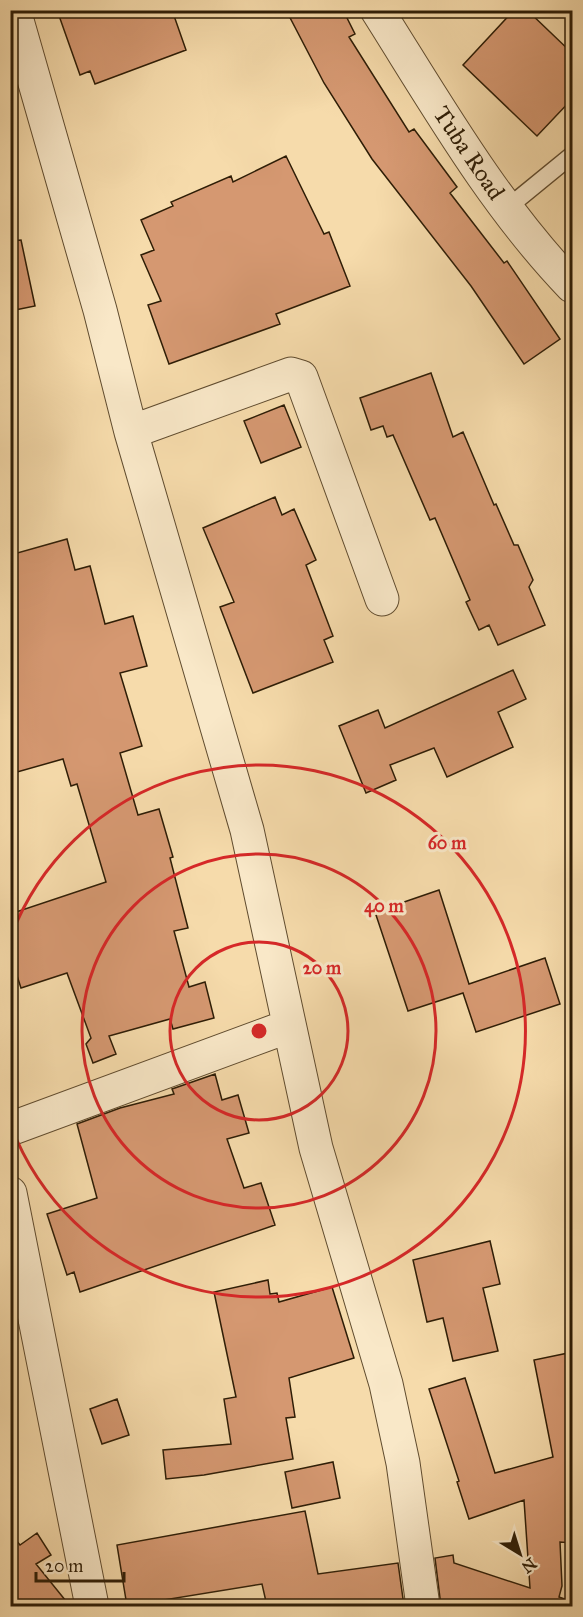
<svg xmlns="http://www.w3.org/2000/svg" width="583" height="1617" font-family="'IM FELL Great Primer',serif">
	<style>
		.building { fill: #d59871; stroke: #2e1d06; stroke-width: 1.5 }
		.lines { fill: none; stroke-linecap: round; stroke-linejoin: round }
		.service-casing { stroke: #604c2f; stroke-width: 19 }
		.minor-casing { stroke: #604c2f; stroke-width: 35 }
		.tertiary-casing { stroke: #604c2f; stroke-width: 35 }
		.service { stroke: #f9e8c8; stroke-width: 16 }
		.minor { stroke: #f9e8c8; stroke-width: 33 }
		.tertiary { stroke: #f9e8c8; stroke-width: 33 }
		.ring { fill: none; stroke: #d62828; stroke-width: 3 }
		.labels { text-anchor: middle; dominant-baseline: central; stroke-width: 6; stroke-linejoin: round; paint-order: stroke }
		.street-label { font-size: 24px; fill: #2e1d06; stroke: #f9e8c8 }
		.centre { fill: #d62828; stroke: #f9e8c8; stroke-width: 3 }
		.ring-label { font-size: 18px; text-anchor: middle; font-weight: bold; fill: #d62828; stroke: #f9e8c8; stroke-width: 6; stroke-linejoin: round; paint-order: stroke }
	</style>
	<rect width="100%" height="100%" fill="#f6dbab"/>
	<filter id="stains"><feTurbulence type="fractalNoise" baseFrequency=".00333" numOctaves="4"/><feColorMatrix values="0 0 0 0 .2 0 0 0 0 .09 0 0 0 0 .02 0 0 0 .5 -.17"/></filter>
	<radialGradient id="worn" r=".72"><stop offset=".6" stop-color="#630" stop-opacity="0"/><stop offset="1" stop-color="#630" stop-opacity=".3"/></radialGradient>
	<path class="building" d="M57,10h115l14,40 -91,34 -5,-13 -10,4z
		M286,10h57l12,24 -6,3 60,95 5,-3 43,58 -7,6 54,70 3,-2 53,78 -36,25 -53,-78 -99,-127 -48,-76z
		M514,10h13l46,44v44l-36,38 -74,-71z
		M286,156l38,78 5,-2 21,54 -74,28 4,10 -111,40 -21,-59 13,-4 -20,-46 13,-5 -13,-30 32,-14 -2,-4 60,-26 2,6z
		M21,240l14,66 -25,5v-70z
		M431,373l22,64 10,-5 31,73 2,-1 18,41h4l15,35 -4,7 16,38 -47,20 -9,-20 -10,5 -13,-28 4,-2 -35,-82 -5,2 -37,-85 -6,2 -4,-11 -12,4 -11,-32z
		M284,405l17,42 -40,16 -17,-42z
		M275,497l7,18 12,-6 22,51 -10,5 27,71 -9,4 9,22 -80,31 -33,-86 14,-5 -31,-74z
		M67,539l8,31 15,-4 15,58 28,-8 14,50 -27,7 22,73 -22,7 18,62 21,-6 14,48 -3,1 18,70 -14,3 15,56 16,-5 9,36 -41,11 -3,-10 -61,17 7,18 -23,9 -7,-19 5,-6 -24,-65 -46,15 -11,-34v-40l96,-32 -29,-98 -6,2 -8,-27 -53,15v-219z
		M513,670l13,29 -28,13 15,35 -66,30 -13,-29 -44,17 6,15 -30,13 -27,-67 39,-16 7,18z
		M439,890l30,94 76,-26 15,46 -84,28 -13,-39 -55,18 -33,-99z
		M215,1074l7,26 16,-5 11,38 -22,6 17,49 17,-5 14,42 -195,67 -6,-20 -7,3 -20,-61 50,-16 -20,-74 43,-16 54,-14 -2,-5z
		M490,1241l10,43 -17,4 15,63 -45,10 -10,-43 -16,4 -14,-62z
		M268,1280l2,14 7,-1 2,9 53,-15 22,71 -65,20 6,39 -9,1 7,41 -89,16 -38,4 -3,-29 68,-6 -7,-45 12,-2 -22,-105z
		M573,1352v191l-13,-1 2,44 -3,11 14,5 -1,4h-131l-6,-48 18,-3 1,8 76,25 -6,-88 -55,19 -12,-37 2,-1 -30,-92 36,-11 30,95 58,-16 -19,-97z
		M117,1399l12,36 -27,9 -12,-35z
		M333,1462l7,36 -48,10 -7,-36z
		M305,1511l13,63 80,-11 6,43h-137l-5,-22 -135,22 -10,-61z
		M10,1533l10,12 17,-12 14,22 -15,9 34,42h-60z"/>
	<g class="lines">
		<defs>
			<path id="service" d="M506,209l66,-54"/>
			<path id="minor" d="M14,10l86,300 31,122 116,398 69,318 70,236 17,79 20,143
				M131,432l160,-58 10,3 81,222
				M10,1129l279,-103
				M10,1193l82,413"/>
			<path id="tertiary" d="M377,10c60,95 117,195 195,276"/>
		</defs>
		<use href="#service" class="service-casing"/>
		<use href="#minor" class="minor-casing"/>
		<use href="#tertiary" class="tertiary-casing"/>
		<use href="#service" class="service"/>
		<use href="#minor" class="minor"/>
		<use href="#tertiary" class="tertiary"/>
	</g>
	<g class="ring">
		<circle cx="259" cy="1031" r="89"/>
		<circle cx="259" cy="1031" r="177"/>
		<path d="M11 936A266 266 0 1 1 11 1126"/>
	</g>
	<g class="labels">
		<g class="street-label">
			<text transform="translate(469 153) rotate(56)">Tuba Road</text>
		</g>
	</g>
	<circle cx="259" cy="1031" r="9" class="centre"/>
	<g class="ring-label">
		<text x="447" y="849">60 m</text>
		<text x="384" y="912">40 m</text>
		<text x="322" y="974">20 m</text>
	</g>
	<rect width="583" height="1617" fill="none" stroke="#f6dbab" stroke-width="36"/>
	<rect x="12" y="12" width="559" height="1593" fill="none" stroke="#2e1d06" stroke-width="3"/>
	<rect x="18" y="18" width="547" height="1581" fill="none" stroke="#2e1d06" stroke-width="1.5"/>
	<g transform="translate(520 1554) rotate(142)" stroke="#f9e8c8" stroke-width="4.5" paint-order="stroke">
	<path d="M0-4.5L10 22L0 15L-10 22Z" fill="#2e1d06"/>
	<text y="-9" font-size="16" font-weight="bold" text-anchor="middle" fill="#2e1d06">N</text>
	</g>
	<path d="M36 1572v9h88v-9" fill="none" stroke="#2e1d06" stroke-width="3"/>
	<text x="45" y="1572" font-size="18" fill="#2e1d06" stroke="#f9e8c8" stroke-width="4.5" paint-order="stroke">20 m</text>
	<rect width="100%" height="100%" filter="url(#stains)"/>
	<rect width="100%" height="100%" fill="url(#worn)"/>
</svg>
